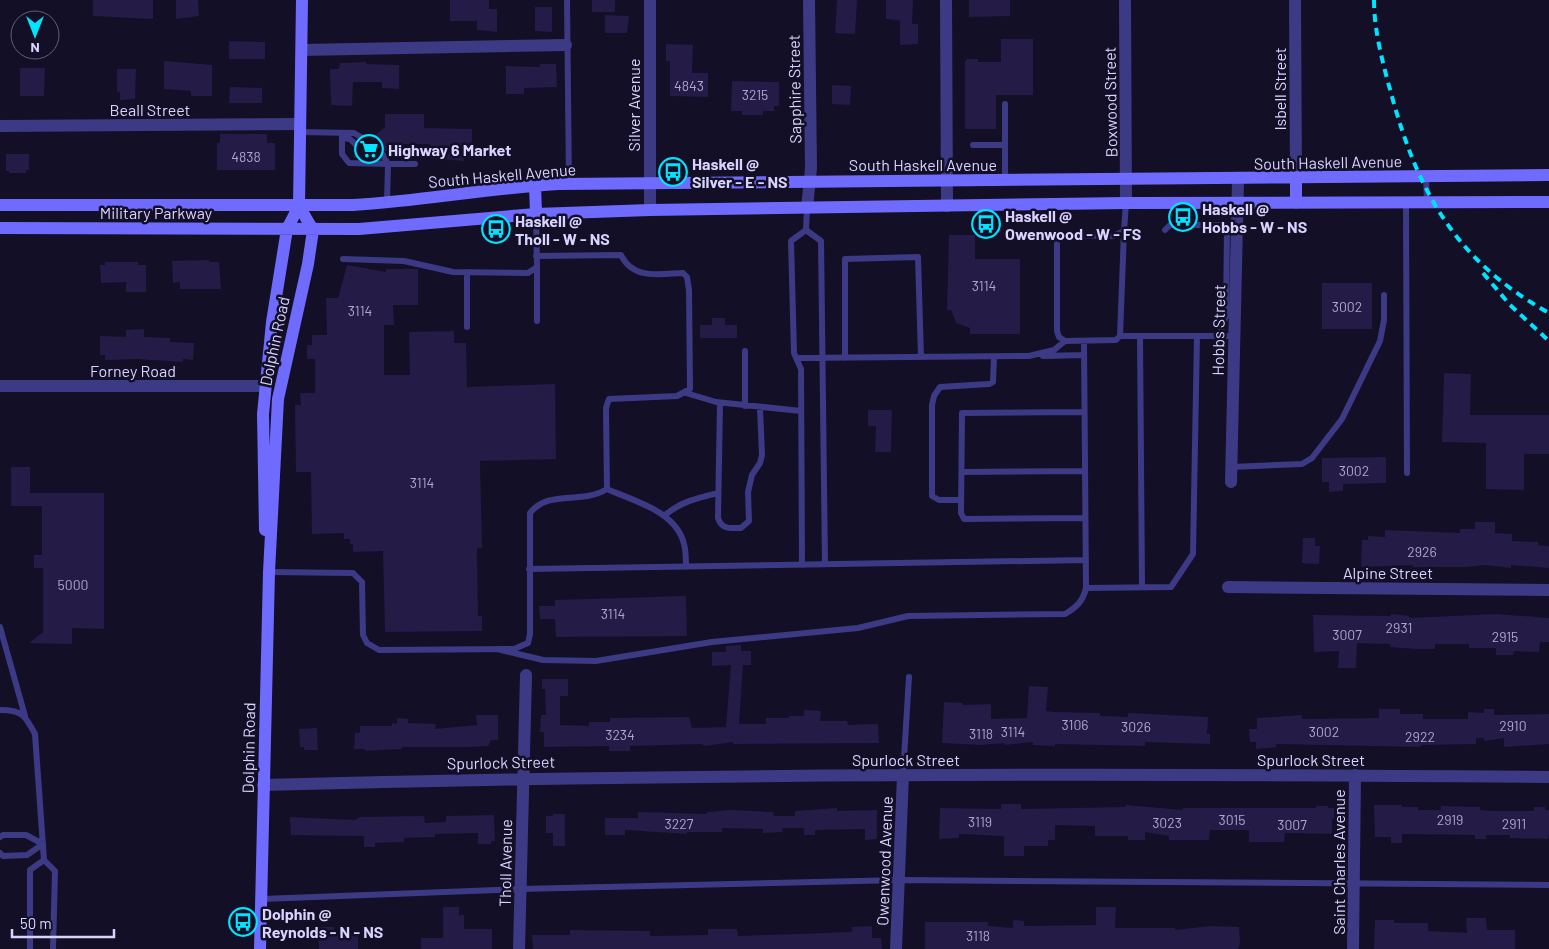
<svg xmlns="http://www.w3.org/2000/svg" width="1549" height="949" font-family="Barlow,sans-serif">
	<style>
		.building { fill: #241b47 }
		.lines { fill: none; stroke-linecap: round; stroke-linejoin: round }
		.lane { stroke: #3d3a85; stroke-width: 6 }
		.street { stroke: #3d3a85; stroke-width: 12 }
		.secondary { stroke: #6f6bff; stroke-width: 12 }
		.rail { stroke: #00e5ff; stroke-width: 4; stroke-dasharray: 8 6; stroke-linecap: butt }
		.labels { text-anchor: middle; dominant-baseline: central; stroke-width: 5; stroke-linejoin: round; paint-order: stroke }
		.number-label { font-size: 14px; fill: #aca6d1 }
		.street-label { font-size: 16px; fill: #d9d4ff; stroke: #130f26 }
		.poi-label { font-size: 16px; font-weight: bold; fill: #d9d4ff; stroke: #130f26; text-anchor: start }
	</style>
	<rect width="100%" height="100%" fill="#130f26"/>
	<path class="building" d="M93,0h60v19l-60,-3z
		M176,0h22l1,16 -23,3z
		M450,0h39v9h8v23l-20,-2v-9h-27z
		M592,0h23v12h-23z
		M837,0h20l-2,34 -20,-1z
		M886,0h27l-1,24h6v20l-18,1v-25l-14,-1z
		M969,0h41v16l-41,1z
		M535,7h17v25l-17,-1z
		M605,15l24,1 -2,17h-22z
		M1001,39h32v56h-37v34h-31v-67l2,-3h11v3h23z
		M229,41l36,1v17h-36z
		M666,44l27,1 -1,28h16v24l-38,-1v-35h-4z
		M164,61l48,4v31h-21v-5l-27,-2z
		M366,62v2l33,1v24l-17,-1v-6h-29l-1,24 -21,-1 -1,-36h9l1,-6z
		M540,64h16l1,23 -33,1v6h-18v-28l34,1z
		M20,68h25l-1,28h-24z
		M117,69h19l-1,30 -15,1v-8h-3z
		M732,81l47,1v24h-5v5h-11v4h-21v-4h-11z
		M832,85l19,1 -1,19 -18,-1z
		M230,87l32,1v15h-33z
		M385,114h39v14l48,1v29h-8v3l-35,-3 1,-14h-36l-7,8 -4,-2 -4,2v7l-25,-1v-9l6,-1v-6l9,2 2,-5 14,-12z
		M220,134h47v9h8v27h-58v-27h3z
		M6,154h23v16h-3v3h-17v-2h-3z
		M949,235h26v24h45v75h-50v-6l-14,-5 -5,-13h-4z
		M209,260v2h10l2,27h-41v-7l-7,1 -1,-22z
		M105,262h33v3h8v27h-20v-10l-25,1 -1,-18h5z
		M347,265l39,7v-3h32v36h-25l1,20h-10v50h26l-1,-43 45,-1v12h12l1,44 88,-3 1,75 -76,2 2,87h-5l1,68h4v15l-97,1 -2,-81 -30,1v-8h-3v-5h-6v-6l-32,1 -1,-62h-15l-1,-67h6l-1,-12h15v-34h-8v-14h5v-10h15l-1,-37h12z
		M1322,283h50v46h-50z
		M712,318h13v7h12v13h-37v-13h12z
		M144,329v8l26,1v4l24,1 -1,17 -10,-1v3l-47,-3 -31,1v-5h-5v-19l26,1v-7z
		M1444,373l27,1 -1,41h79v39h-25v36l-38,-1v-46l-44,-1z
		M868,410h24l-1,42h-16l1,-26h-8z
		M1386,457v26l-43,1v7l-14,1v-10h-7v-24z
		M11,467h19v26h74v136l-32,-1v16l-43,-1 14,-11v-64h-9v-13h8v-49h-31z
		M1475,522h20v11l17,1v7l26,1v3l11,1v22l-38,-3v3l-26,-3 -19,2h-53v-2l-52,2 1,-27h6v-4l17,1v-7l75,3v-4h15z
		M1303,538h12v8h5l-1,18 -17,-1z
		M686,596l1,40 -131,1 -1,-18h-15l-1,-13h16v-6z
		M1391,614l18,2v2l87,-4 53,4v24h-9l-1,10 -25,-1 -1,4h-17v-7h-27v-4h-34v5h-18l-27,-2 1,-3 -34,-1 -1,25h-18l1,-17 -25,1 -1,-37 77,1z
		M741,645v6h10v14h-8l-4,59h27v-6h23v-2h15v-6l17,1 -1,10h27l1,4 30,-1 1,19 -146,1v-2l-28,4 -4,-2 -71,2v5h-21v-5l-65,1v-15h-4l1,-17h5l-1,-26h-3v-10h26v17h-8v29l29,1v-4h21v-4l79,-1 3,11 34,-1 5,-62 -19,1v-14h14v-6z
		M1029,686l19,1 -2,24 7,1 47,1v3l28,1v-4l80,4 -1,17h3v10l-65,-2v4l-90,-2v2l-22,-1v-3l-29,3v-2l-23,2 -39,-2 2,-41 19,1v2l28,-1v15l36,-1z
		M1379,709h21v5h23v5h45v-7l16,1v-4h10v6l55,-1v30l-45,3v-9l-20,3v-3h-8v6l-55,1v2l-145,-3v3l-7,1 -13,1v-7h-6l-1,-13h8v-11l45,-3v4l77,-1z
		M476,715h22v25h-7l-3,6 -18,1h-68v2l-37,2v-2h-11l1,-16h5v-7h32v-3l5,1v-6l11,1v4l28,1 -1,5 42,-4z
		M317,728l1,22h-14v-3h-4l-1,-18z
		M1001,804h20v5l105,-2v-2l57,5v-2h133v-2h12v2h6v11h-2v15l-47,-1 -1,9h-35v-12h-39l-1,10h-40v-4l-24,-4v8h-17v-4h-33v-10l-40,-1v15h-7v6h-24v10h-20v-20l-45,-2v4l-20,1 1,-31 61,1z
		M1374,805h28v2h16v3h23v-4l39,1v3l12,1h42v-4h11v3h4v24l-1,5 -38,-1v-3h-24v4h-11v-4l-73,-1v9h-11v-6h-16z
		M837,808v3l40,-1v29l-12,1v-11l-50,1v5h-11v-7h-22l1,4 -20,1v-4l-41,-1v4h-35v2l-62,-4v5h-20v-17h33v-6l69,2v-2l25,-2 41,2 1,4h21v-5z
		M553,814h12v32h-12v-13h-7v-17h7z
		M494,815l1,26h-4v3h-13v-11l-43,1v3l-31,1v4l-29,1v4h-11v-11l-73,-1 -1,-18 65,3 5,-3 64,-1 1,7 21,-1v-6z
		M443,907h16v8h5v14h28v20h-71v-11h22z
		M1096,907h20l-1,21h60v2l35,-4 29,1 1,16 -2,6h-313v-27h63v4l25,2v-8l11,1v5l72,-1z
		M1466,918h20l1,12h28v19h-141l1,-29h19v3h34v8l39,2z
		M872,926v12h9l1,11h-349l-1,-14h38v-5l80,1v5l58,-1v-6h29l1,7 114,-4v-5z
		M318,927h16v4l6,1h18v17h-39z"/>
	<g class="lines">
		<path class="lane" d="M567,0l2,184
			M300,132l54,1 12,7
			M342,133v21l7,9 39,1
			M343,138l7,1 6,6
			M973,145h32
			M383,155l5,9
			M1426,176l1,26
			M1005,180v-76
			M1406,202l1,271
			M387,203l1,-39h27
			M806,230l15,11 4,323
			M806,230l1,-22
			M1165,230l5,-5h50l7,3 -1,88 -7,20
			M1124,231l-4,105 -4,4 -51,1 -6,-4 -2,-6v-96l56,1 11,-5 2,-28
			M536,256l85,-1c12,25 38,19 62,18l4,4 2,13 1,99 -13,7 -68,3 -3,9 1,81
			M343,259l61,2 49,11 75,1 9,-6 -1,-53
			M537,267v54
			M467,272v55
			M1120,336h115
			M1140,336l2,251
			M745,351v55
			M1043,356l41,-1
			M797,358l232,-2 25,-6 11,-9
			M845,358v-99l73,-2 3,100
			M686,393l30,9 85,9
			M720,403l-2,115c4,12 12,10 23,10l8,-7 -1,-29 4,-17 8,-12 2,-8 -2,-47
			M1084,412l-122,1 -1,100 3,6 121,-1
			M1232,467l70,-3 10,-6 30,-39 38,-78 4,-21v-25
			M962,472l123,-1
			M607,489c27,12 69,22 77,55 2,7 2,15 2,23
			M961,500h-22l-7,-4v-91l2,-9 6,-9 49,-3 4,-2 1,-25
			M664,516c16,-14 33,-18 54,-23
			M802,565l-1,-196 -7,-16 -3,-112 15,-11
			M529,569l557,-9
			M269,572l84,1 9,9 1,53 4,8 12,7 135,-1 14,-6 2,-9v-121c19,-24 51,-8 77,-24
			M1086,588l85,-1 22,-33 4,-218
			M0,627l25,89
			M497,649l46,11 53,1 116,-19 146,-14 50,-12 157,-2c12,-7 18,-13 21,-26l-2,-247
			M0,710c22,0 25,5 35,24l9,126 11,11 -2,78
			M903,775l6,-98
			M0,837l3,-2h23l17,9 -16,11 -24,1 -3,-3
			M262,899l259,-10 379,-9 649,5
			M30,949v-79l14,-10"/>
		<path class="street" d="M650,0v210
			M946,0l1,206
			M1125,0l1,203
			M1295,0l1,178
			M302,50l264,-5
			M0,126l300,-2
			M807,208l4,-40 -2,-168
			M0,386h265
			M1231,482l7,-302
			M1228,587l321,3
			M263,785c429,-12 857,-12 1286,-8
			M519,949l7,-274
			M896,949l7,-174
			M1353,949l2,-174"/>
		<path class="secondary" d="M1296,178v25
			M535,185l1,29
			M0,205h353c68,-4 136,-17 205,-21l991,-9
			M0,228l359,1 177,-15 114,-4 476,-7 423,-1
			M265,530l-2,-116 9,-92 15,-93 12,-23 3,-206
			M260,949l9,-377 9,-173 30,-135 5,-34 -14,-24"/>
		<path class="rail" d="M1374,0c0,31 9,64 17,93 27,100 65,168 158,220
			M1483,273l27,32 39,36"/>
	</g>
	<defs>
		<symbol id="supermarket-ring" viewBox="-11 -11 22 22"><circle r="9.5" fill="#130f26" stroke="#00e5ff" stroke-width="1.5"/><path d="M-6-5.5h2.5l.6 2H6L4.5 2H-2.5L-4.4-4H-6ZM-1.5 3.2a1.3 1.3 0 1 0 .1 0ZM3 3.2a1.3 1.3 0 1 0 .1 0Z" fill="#00e5ff"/></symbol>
		<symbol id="bus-ring" viewBox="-11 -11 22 22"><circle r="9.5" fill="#130f26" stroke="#00e5ff" stroke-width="1.5"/><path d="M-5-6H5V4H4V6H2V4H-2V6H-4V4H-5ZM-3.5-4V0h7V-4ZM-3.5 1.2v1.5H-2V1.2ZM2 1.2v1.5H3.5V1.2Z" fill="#00e5ff"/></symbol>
	</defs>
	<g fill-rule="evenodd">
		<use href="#supermarket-ring" x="353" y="133" width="32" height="32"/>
		<use href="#bus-ring" x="657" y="156" width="32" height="32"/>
		<use href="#bus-ring" x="1167" y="201" width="32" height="32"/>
		<use href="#bus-ring" x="970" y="208" width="32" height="32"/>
		<use href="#bus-ring" x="480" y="213" width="32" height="32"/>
		<use href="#bus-ring" x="227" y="906" width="32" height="32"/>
	</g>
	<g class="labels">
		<g class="number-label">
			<text x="689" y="85">4843</text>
			<text x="755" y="94">3215</text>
			<text x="246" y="156">4838</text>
			<text x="984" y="285">3114</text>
			<text x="1347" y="306">3002</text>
			<text x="360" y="310">3114</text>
			<text x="1354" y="470">3002</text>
			<text x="422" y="482">3114</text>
			<text x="1422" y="551">2926</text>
			<text x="73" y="584">5000</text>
			<text x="613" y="613">3114</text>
			<text x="1399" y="627">2931</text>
			<text x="1347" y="634">3007</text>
			<text x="1505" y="636">2915</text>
			<text x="1075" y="724">3106</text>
			<text x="1513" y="725">2910</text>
			<text x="1136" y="726">3026</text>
			<text x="1013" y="731">3114</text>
			<text x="1324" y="731">3002</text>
			<text x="981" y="733">3118</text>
			<text x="620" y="734">3234</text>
			<text x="1420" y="736">2922</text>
			<text x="1232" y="819">3015</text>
			<text x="1450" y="819">2919</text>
			<text x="980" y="821">3119</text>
			<text x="1167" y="822">3023</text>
			<text x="679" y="823">3227</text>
			<text x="1514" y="823">2911</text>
			<text x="1292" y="824">3007</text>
			<text x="978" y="935">3118</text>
		</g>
		<g class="street-label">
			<text transform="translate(794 89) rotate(-91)">Sapphire Street</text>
			<text transform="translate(1279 89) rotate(-90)">Isbell Street</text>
			<text transform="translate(1110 102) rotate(-91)">Boxwood Street</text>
			<text transform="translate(633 105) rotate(-90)">Silver Avenue</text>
			<text x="150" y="109">Beall Street</text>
			<text transform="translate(1328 162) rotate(-1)">South Haskell Avenue</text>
			<text x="923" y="164">South Haskell Avenue</text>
			<text transform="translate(502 175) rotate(-5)">South Haskell Avenue</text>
			<text x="156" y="212">Military Parkway</text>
			<text transform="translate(1218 330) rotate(-89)">Hobbs Street</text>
			<text transform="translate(274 341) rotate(-78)">Dolphin Road</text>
			<text x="133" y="370">Forney Road</text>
			<text x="1388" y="572">Alpine Street</text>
			<text transform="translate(248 748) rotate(-89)">Dolphin Road</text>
			<text x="906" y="759">Spurlock Street</text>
			<text x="1311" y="759">Spurlock Street</text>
			<text transform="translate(501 762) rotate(-1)">Spurlock Street</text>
			<text transform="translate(884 861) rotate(-88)">Owenwood Avenue</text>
			<text transform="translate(1338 862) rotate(-90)">Saint Charles Avenue</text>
			<text transform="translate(505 863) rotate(-89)">Tholl Avenue</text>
		</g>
		<g class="poi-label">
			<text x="388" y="149">Highway 6 Market</text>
			<text x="692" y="163">Haskell @<tspan x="692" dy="18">Silver - E - NS</tspan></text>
			<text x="1202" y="208">Haskell @<tspan x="1202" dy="18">Hobbs - W - NS</tspan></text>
			<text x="1005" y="215">Haskell @<tspan x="1005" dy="18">Owenwood - W - FS</tspan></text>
			<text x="515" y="220">Haskell @<tspan x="515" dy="18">Tholl - W - NS</tspan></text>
			<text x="262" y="913">Dolphin @<tspan x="262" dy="18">Reynolds - N - NS</tspan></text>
		</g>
	</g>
	<g transform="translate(35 35) rotate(180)"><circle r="24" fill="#130f26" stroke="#625e7d"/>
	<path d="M0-4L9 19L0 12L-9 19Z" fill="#00e5ff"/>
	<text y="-8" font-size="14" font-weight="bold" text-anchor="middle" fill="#d9d4ff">N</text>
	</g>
	<path d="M12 929v8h102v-8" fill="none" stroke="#d9d4ff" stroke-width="2.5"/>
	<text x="20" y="929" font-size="15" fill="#d9d4ff" stroke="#130f26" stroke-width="4" paint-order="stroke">50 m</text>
</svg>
